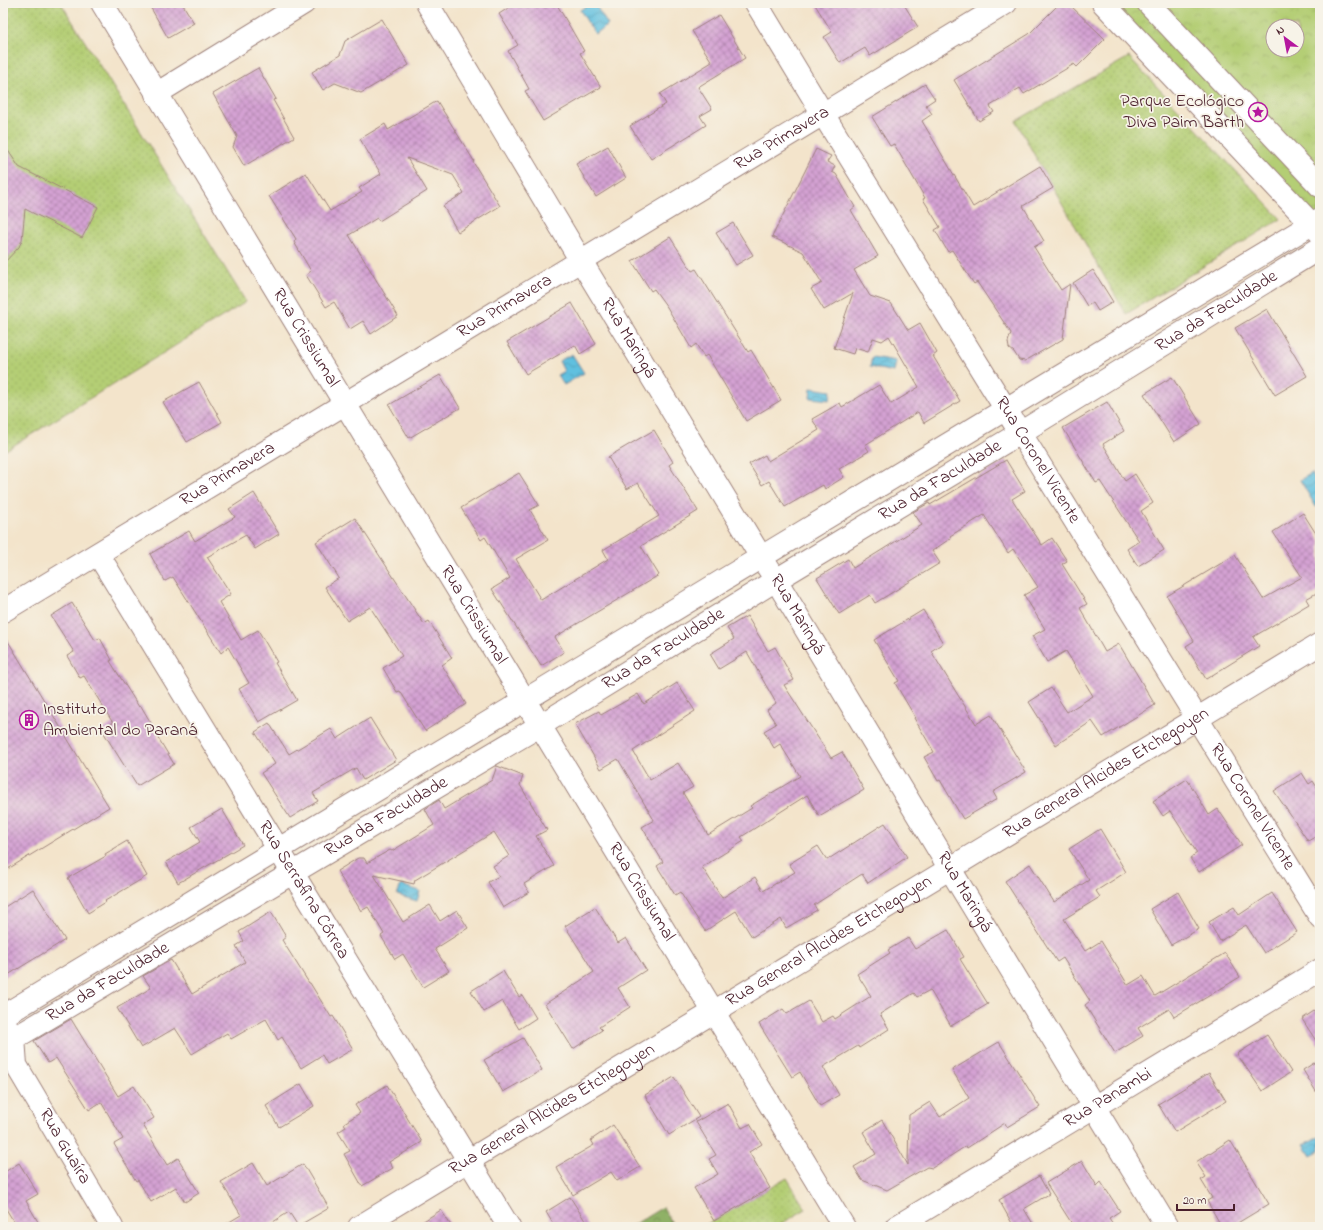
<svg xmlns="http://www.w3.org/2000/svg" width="1323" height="1230" font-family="'Indie Flower',sans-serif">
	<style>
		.grass { fill: url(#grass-dots); stroke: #7f7650 }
		.forest { fill: url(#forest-crowns); stroke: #6c6848 }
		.park { fill: url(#park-crowns); stroke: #7f7650; fill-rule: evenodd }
		.water { fill: url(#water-waves); stroke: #557085 }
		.building { fill: url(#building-cross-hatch) }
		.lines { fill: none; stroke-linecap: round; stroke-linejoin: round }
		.minor-casing { stroke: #9e827b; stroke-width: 24 }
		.minor { stroke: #fff; stroke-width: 22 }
		.labels { text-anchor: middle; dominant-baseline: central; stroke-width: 3.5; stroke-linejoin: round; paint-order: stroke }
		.poi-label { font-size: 18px; fill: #4a1f2b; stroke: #f7f3e8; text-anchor: end }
		.street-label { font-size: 18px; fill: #4a1f2b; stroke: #f7f3e8 }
	</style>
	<defs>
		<pattern id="grass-dots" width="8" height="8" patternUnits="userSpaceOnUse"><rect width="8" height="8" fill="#b4ce74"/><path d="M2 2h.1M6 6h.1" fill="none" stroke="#9cb065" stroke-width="1.8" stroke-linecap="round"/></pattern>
		<pattern id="forest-crowns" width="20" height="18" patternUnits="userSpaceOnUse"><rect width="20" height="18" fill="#8fb166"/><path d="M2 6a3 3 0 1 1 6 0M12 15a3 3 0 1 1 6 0" fill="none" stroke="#778f54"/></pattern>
		<pattern id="park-crowns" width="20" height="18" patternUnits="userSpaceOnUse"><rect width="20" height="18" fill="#b4ce74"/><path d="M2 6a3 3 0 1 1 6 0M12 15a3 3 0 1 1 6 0" fill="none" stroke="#9cb065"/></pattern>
		<pattern id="water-waves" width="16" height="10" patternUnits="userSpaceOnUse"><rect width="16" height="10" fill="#60c0df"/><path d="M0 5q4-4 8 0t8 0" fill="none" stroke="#519bb5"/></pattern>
		<pattern id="building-cross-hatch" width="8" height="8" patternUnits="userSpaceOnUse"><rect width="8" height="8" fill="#d4a2d3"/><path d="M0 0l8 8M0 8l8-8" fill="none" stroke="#ae83ab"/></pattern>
	</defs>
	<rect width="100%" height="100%" fill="#f7f3e8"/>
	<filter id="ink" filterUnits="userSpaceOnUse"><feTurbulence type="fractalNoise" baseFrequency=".025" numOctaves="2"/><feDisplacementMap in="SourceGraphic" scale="8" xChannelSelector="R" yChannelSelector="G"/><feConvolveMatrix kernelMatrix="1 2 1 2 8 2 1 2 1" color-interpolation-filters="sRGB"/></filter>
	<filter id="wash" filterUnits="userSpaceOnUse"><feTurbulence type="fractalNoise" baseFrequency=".012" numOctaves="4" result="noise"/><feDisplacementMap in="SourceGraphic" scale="16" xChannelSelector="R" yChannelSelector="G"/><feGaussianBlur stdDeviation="0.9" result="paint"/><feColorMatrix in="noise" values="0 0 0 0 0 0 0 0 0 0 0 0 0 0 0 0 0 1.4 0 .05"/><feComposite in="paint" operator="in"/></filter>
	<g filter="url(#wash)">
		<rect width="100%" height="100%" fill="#f3e4cb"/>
		<path class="grass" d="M3,3h58l185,299 -243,150z
			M1129,57l152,162 -155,95 -90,-156 -20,-37z
			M787,1178l19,31 -30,18h-74z"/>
		<path class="forest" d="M663,1207l11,20h-44z"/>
		<path class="park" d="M1097,3h223v232zM1273,26h24v24h-24z"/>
		<path class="water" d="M591,3h3l14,22 -13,9 -15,-24z
			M572,354l12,19 -20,12 -7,-10 7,-4 -5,-10z
			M872,357l24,4 -2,11 -24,-5z
			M811,388l20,3 -1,9 -20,-2z
			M1312,473l8,14v18l-4,2 -16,-27z
			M401,885l19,6 -3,10 -20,-6z
			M1320,1135v15l-9,6 -7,-11z"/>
		<g id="blocks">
			<path class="building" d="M148,3h34l12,20 -26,15z
				M516,3h40l28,48 -4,2 21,34 -58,34 -18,-30 4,-2 -21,-38 10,-6 -19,-31z
				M814,3h89l15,24 -48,29 -5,-8 -25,15 -16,-26 8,-5z
				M1060,3h8l37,36 -28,28 -3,-3 -50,30 -4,-6 -30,18 4,6 -15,9 -25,-41 75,-46z
				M719,15l26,43 -47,29 14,22 -12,7 6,9 -55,34 -21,-33 36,-22 -6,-10 52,-32 -20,-31z
				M382,19l27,46 -48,28 -26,-10 -12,7 -11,-18 28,-17 5,-14z
				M258,68l18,31 -3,1 21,37 -50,29 -11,-19 4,-11 -24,-42z
				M925,84l10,15 -9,6 6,9 -10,7 51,86 67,-41 13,22 -30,18 21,35 -10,6 27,43 9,-6 -7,55 -38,22 -6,-1 -5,-8 -5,-4 -1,-6 3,-9 -34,-51 -3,2 -22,-34 -4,2 -13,-22 5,-3 -17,-28 2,-1 -31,-54 -4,2 -18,-29z
				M437,101l37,60 -1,1 27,44 -42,26 -15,-26 21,-13 -11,-18 -46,-17 20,33 -48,30 -2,-3 -28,17 49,81 -27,18 -8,-13 -13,8 -16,-27 -8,5 -20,-32 5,-4 -17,-29 2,-3 -27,-43 37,-23 24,38 32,-19 -3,-4 22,-14 -21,-35 25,-15 3,6z
				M3,143l16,24 79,40 -16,31 -57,-29 -3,31 -3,7 -16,17z
				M608,146l18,32 -30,19 -20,-33z
				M816,149l15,7 -4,6 8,4 -3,6 4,2 19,33 -4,3 27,46 -24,14 16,26 21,7 17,27 12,-7 17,30 -4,3 27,45 -36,22 -6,-11 -53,33 4,6 -30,18 5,8 -19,12 -2,-4 -38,22 -16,-26 -7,4 -13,-21 16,-9 3,6 51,-31 -7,-11 28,-16 2,4 37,-22 12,19 28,-17 -30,-51 -7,5 -9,-3 -5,14 -13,-4 -2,6 -19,-6 19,-55 -29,17 -13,-21 11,-6 -19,-31 -31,-15z
				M733,223l20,32 -17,10 -20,-32z
				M670,237l22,34 4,-2 52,83 3,-2 30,50 -35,21 -39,-66 -3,2 -8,-13 -5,4 -24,-41 -13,-18 -3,2 -19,-30z
				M1093,270l20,32 -15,9 -5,-8 -6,3 -14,-23z
				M572,303l24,41 -16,10 -5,-9 -49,29 -19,-32z
				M1267,309l40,67 -32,19 -40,-67z
				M440,375l20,33 -51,30 -20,-33z
				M1172,377l29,47 -27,18 -30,-48z
				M199,382l23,40 -35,20 -24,-40z
				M1107,402l17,29 -21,13 22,37 10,-7 18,29 -12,8 23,39 -26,16 -11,-17 12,-8 -39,-60 -4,2 -33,-55z
				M654,430l19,32 -4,3 29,46 -57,35 18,29 -104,62 9,15 -23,14 -49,-77 18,-11 -25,-41 -4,3 -20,-32 58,-35 20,32 -9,5 18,30 -32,19 25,41 67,-41 -5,-9 56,-34 -21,-33 -11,6 -19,-32z
				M1006,460l19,31 -13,8 30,46 10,-7 15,23 -5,3 25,40 -7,4 25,44 14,-8 36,61 -52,32 -11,-16 -36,24 -27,-43 22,-14 16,24 26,-16 -27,-45 -19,11 -15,-26 13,-7 -21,-34 14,-8 -25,-38 -5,4 -24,-38 -34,21 1,2 -19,13 8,12 -65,40 -5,-8 -31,19 -22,-36 31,-19 5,9 69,-43 -9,-13 16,-9 1,2z
				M254,493l25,41 -24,15 -9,-14 -39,22 24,37 -12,8 22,38 17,-10 19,32 -2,1 22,37 -38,22 -20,-33 10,-6 -21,-36 -7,6 -48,-76 -8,4 -15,-27 39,-23 6,10 40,-24 -6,-8z
				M1303,513l17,27v51l-14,8 3,5 -56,33 6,9 -53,33 -20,-33 8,-5 -27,-45 68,-41 28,44 39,-22 -29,-45z
				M355,518l69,106 5,-3 23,37 -10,7 24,39 -41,27 -25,-40 -3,1 -14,-24 19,-12 -32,-49 -23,14 -22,-34 14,-9 -23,-36z
				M72,603l23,37 5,-2 12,22 -2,1 29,46 2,-1 17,29 -1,1 17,28 -37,22 -35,-56 11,-7 -29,-47 -4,2 -13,-22 7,-4 -23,-36z
				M923,610l20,33 -12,8 25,41 20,32 15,-9 35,57 -33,20 4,7 -34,20 -23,-39 -2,1 -14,-24 10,-5 -20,-34 1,-1 -20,-34 4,-2 -25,-41z
				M747,616l21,35 7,-4 19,33 -10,5 47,73 11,-6 22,38 -45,26 -12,-21 -66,42 3,4 -42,26 20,31 33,-21 8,14 32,-19 -6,-8 29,-18 9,14 58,-37 22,34 -39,26 -6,-9 -48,31 3,5 -31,18 -5,-9 -29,18 -16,-26 -31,20 -25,-39 -5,3 -18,-29 6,-4 -21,-35 12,-7 -36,-61 -17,10 -26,-45 24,-13 2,4 37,-21 6,10 33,-21 18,28 -62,40 17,29 28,-17 15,24 -10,6 25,42 44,-27 -2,-2 50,-30 -20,-32 -6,4 -10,-17 12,-7 -9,-14 9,-7 -29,-51 -28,17 -9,-15 24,-15 -7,-11z
				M3,633l106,174 -106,65z
				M370,718l26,42 -33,20 -7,-12 -43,25 5,8 -28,17 -29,-45 14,-9 -20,-32 14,-9 20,31 42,-25 6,10z
				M497,766l26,10 -3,9 27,45 -11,6 18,30 -30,18 5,8 -26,16 -15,-26 11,-6 -6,-10 16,-10 -15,-24 -79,48 -1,4 -40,-9 29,47 27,-17 10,16 17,-11 11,18 -33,21 14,22 -26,16 -20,-33 -8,5 -14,-23 3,-2 -16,-27 -7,4 -24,-40 21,-13h6l3,5 23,-13 2,1 42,-26 -9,-16 14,-9 5,9 48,-29z
				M1302,773l7,11 4,-3 7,11v42l-12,7 -34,-50z
				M1187,779l22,36 9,-6 24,36 -43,27 -9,-14 7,-5 -27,-42 -7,5 -10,-15z
				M222,809l21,36 -65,38 -12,-21 34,-20 -9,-15z
				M1100,829l26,43 -30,19 4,6 -36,22 21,32 16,-10 27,44 15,-9 12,20 70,-43 15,24 -66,40 -5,-8 -31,19 5,8 -28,17 -30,-48 5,-4 -27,-43 -6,4 -52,-81 25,-17 24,38 35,-22 -20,-31z
				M127,841l20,35 -42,25 1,1 -18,11 -20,-35 38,-22 -1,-2z
				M33,889l32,51 -62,38v-70z
				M1178,892l21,37 -28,16 -21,-36z
				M1272,893l25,39 -33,21 -18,-28 -26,16 -11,-19 25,-15 5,8z
				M595,907l23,36 8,-5 20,32 -28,18 12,19 -31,20 3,3 -29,19 -28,-45 49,-32 -29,-46z
				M271,912l15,25 -4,3 27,43h1l21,34 2,-1 20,33 -26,15 -5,-9 -21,13 -19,-31 -4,3 -12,-21 -35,20 -4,-6 -35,21 -17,-26 -34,20 -24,-40 34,-20 -8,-12 28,-16 21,34 53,-32 -9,-16 8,-5 -5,-9z
				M948,930l16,27 -4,2 28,45 -37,22 -21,-36 -13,7 -3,-4 -34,21 9,15 -30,19 -1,-2 -35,21 16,28 -19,11 -20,-34 -8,5 -33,-53 24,-15 4,5 22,-13 13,21 11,-6 2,3 36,-23 -14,-22 33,-21 -2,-3 20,-12 7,11z
				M503,971l16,26 3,-2 14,23 -17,11 -17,-28 -18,11 -13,-21z
				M1320,1007v40l-18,-28z
				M71,1019l47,77 16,-10 20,32 -11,7 24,40 11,-7 21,35 -14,9 -9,-15 -25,15 -13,-22 -2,1 -22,-37 9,-5 -22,-37 -12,8 -33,-52 -8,5 -14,-22z
				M1267,1035l24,37 -29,19 -25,-37z
				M523,1038l19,32 -39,22 -19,-32z
				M999,1042l41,65 -33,20 -2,-4 -38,25 -1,-2 -34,22 -5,-1 -40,23 -25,-10 -8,-13 22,-13 -13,-22 19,-12 26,45 1,-50 21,-13 10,15 29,-19 -17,-28z
				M1320,1059v39l-17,-28z
				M1209,1073l17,28 -51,31 -17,-28z
				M674,1077l25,40 -30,18 -24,-40z
				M301,1084l13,22 -35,21 -13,-21z
				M387,1085l35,57 -33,20 4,6 -31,18 -18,-32 6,-3 -12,-19 8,-5 -2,-4 16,-10 -5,-8z
				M728,1103l14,25 8,-4 12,20 -13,8 21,36 -56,33 -20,-33 24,-14 -9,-15 7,-4 -20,-33z
				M613,1125l27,42 -23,14 -6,-9 -38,23 -17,-28 38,-22 -3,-5z
				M1230,1140l39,64 -38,23h-9l-15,-26 5,-3 -11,-18 5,-3 -10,-15z
				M1082,1161l15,25 4,-4 19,29 -11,7 6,9h-41l-28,-44z
				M19,1163l19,31 -12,7 15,26h-24l-14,-23v-31z
				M253,1163l14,23 36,-22 26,44 -31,18 -9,-14 -24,15h-44l20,-12 -20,-33z
				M1039,1176l10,18 -25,15 11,18h-21l-15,-27z
				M570,1197l19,30h-34l-9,-15z
				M441,1210l11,17h-38z"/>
		</g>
	</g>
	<g filter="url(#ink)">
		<use href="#blocks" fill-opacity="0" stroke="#9e827b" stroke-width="1"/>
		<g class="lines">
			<defs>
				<g id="minor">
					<path id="s1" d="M102,3l742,1224"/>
					<path id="s2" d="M427,3l154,258 180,296 15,23 174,289 217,358"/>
					<path id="s3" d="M756,3l67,111 497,803"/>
					<path d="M1103,3l217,230"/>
					<path d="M1148,3l172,183"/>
					<path d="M156,94l148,-91"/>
					<path id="s4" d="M98,554l411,673"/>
					<path id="s5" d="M3,611l1003,-608"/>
					<path d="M3,1016l1317,-797"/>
					<path id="s6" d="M7,1027l7,11 2,27 96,162"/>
					<path id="s7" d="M3,1045l538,-320 235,-145 244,-147 300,-185"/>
					<path id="s8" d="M359,1227l961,-583"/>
					<path id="s9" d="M896,1227l424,-257"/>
				</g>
			</defs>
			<use href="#minor" class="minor-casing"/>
			<use href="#minor" class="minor"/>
		</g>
	</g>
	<defs>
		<symbol id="sight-ring" viewBox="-11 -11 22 22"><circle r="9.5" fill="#f7f3e8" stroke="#b5179e" stroke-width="1.5"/><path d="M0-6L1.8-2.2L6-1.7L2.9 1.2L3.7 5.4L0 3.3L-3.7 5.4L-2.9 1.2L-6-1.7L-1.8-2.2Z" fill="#b5179e"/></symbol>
		<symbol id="building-ring" viewBox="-11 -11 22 22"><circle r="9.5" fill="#f7f3e8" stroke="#b5179e" stroke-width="1.5"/><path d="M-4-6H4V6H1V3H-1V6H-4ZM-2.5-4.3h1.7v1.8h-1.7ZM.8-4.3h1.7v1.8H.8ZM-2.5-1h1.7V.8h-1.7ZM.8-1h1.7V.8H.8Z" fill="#b5179e"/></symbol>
	</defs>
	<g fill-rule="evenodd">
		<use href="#sight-ring" x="1247" y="101" width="22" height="22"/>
		<use href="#building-ring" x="18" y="709" width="22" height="22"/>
	</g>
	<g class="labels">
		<g class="poi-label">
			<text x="1244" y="102">Parque Ecológico<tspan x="1244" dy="21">Diva Paim Barth</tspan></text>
			<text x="43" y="710" text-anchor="start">Instituto<tspan x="43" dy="21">Ambiental do Paraná</tspan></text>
		</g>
		<g class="street-label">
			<text stroke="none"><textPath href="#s5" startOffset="911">Rua Primavera</textPath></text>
			<text stroke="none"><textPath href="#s5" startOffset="587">Rua Primavera</textPath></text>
			<text stroke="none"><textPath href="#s7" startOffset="1418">Rua da Faculdade</textPath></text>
			<text stroke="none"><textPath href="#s1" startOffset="392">Rua Crissiumal</textPath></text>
			<text stroke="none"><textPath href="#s2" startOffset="391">Rua Maringá</textPath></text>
			<text stroke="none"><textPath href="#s3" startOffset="537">Rua Coronel Vicente</textPath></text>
			<text stroke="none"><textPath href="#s5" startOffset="263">Rua Primavera</textPath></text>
			<text stroke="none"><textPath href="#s7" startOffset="1094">Rua da Faculdade</textPath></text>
			<text stroke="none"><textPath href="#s1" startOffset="716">Rua Crissiumal</textPath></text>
			<text stroke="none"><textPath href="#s2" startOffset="715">Rua Maringá</textPath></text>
			<text stroke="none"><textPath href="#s7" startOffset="770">Rua da Faculdade</textPath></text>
			<text stroke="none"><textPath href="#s8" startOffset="874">Rua General Alcides Etchegoyen</textPath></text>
			<text stroke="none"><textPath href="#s3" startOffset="945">Rua Coronel Vicente</textPath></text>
			<text stroke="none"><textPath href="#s7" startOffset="446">Rua da Faculdade</textPath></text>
			<text stroke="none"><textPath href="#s4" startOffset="394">Rua Serrafina Côrrea</textPath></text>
			<text stroke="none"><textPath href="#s1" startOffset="1040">Rua Crissiumal</textPath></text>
			<text stroke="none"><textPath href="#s2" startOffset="1039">Rua Maringá</textPath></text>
			<text stroke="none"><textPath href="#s8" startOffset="550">Rua General Alcides Etchegoyen</textPath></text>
			<text stroke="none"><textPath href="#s7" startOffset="122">Rua da Faculdade</textPath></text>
			<text stroke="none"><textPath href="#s9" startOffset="248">Rua Panambi</textPath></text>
			<text stroke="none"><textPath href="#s8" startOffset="226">Rua General Alcides Etchegoyen</textPath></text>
			<text stroke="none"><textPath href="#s6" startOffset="135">Rua Guaíra</textPath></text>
		</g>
	</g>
	<rect width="1323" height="1230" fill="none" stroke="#f7f3e8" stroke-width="16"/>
	<g transform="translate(1285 38) rotate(328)"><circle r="19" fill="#f7f3e8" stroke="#b29e9c"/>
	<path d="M0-3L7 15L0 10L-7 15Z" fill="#b5179e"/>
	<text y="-6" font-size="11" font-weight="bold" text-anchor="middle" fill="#4a1f2b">N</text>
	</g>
	<path d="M1177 1204v6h57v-6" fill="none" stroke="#4a1f2b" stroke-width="2"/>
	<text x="1183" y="1204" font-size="12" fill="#4a1f2b" stroke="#f7f3e8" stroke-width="3" paint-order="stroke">20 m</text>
</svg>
